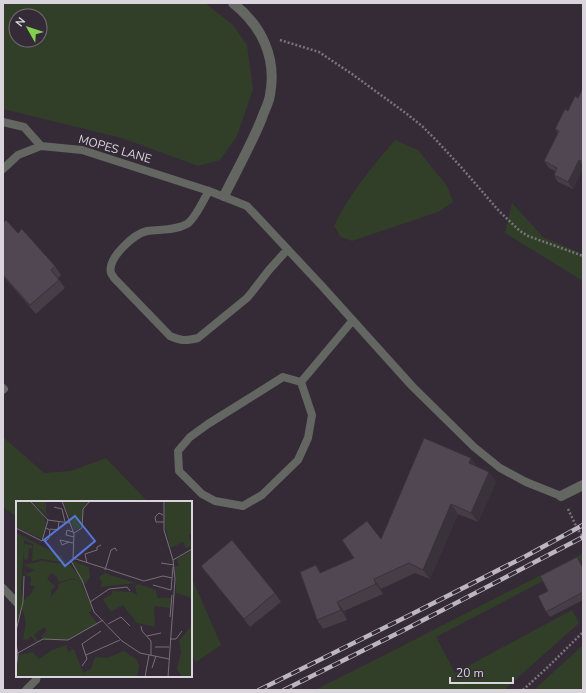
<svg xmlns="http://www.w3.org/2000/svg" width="586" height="693" font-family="'Nunito Sans',sans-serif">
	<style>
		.green { fill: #313f29; fill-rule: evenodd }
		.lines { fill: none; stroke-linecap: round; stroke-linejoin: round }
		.path { stroke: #7a737d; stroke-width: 2.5; stroke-dasharray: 2 2; stroke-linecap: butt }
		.lane { stroke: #636661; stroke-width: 8 }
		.street { stroke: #636661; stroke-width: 10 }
		.rail-casing { stroke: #bcb6be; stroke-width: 4.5 }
		.rail { stroke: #342b37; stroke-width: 3; stroke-dasharray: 9; stroke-linecap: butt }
		.wall { fill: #463d47 }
		.shaded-wall { fill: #39323a }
		.building { fill: #514753; stroke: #39323a }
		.labels { text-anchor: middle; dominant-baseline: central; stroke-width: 4; stroke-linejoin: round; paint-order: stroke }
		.street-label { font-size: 12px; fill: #dad5dc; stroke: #342b37 }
		.inset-road { fill: none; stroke: #766f79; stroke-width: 1 }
		.view { fill: #5676d9; fill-opacity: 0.15; stroke: #5676d9; stroke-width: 2 }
		.inset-edge { fill: none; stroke: #dad5dc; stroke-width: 2 }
	</style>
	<rect width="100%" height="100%" fill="#342b37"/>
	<path class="green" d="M3,3h202l28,22 14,20 6,44 -16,47 -17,24 -22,6 -76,-28 -119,-29zM16,16h24v24h-24z
		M395,140l23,10 29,36 6,16 -15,10 -86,29 -11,-4 -7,-11c15,-32 38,-59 61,-86z
		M512,203l31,34 40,17v27l-78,-48z
		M3,437l41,36 27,-2 35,-13 42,44h-131v15l-14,-10z
		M582,554l1,6 -147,77 19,36 117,-63 7,13 -75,67h-189l56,-28z
		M191,576l30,69 -25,17 -5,-7z
		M583,645v45h-49z"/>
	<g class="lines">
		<path class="path" d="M280,40l39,12 33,22 55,40 15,12 14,14 25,27 38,44 21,20 8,5 55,20
			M568,509l9,19 6,9
			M523,690l28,-26 32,-32"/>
		<path class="lane" d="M3,122l21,5 17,19
			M3,169l15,-14 23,-9 41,4 127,41 38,15 74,79 91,101 62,61 26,21 26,14 35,14
			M209,191c-6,9 -13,27 -22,33 -13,7 -27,5 -40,7 -13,3 -40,27 -36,42 1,2 2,3 3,5l56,58c11,5 16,5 28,2l49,-40 5,-6 17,-22 18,-20
			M301,382l11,33 -4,23 -10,22 -36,35 -19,11 -28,-5 -13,-7 -23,-23 -1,-20 12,-14 18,-13 75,-47 18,5 52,-62
			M3,388l1,1 -1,1
			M3,588l14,15
			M26,690l10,-10 1,-4"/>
		<path class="street" d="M224,196c13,-26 27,-51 38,-78 2,-7 7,-15 8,-23 7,-37 -8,-69 -37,-92
			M561,496l22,-11"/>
		<defs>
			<path id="rail" d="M259,690l151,-75 116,-59 57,-31
				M284,690l122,-61 177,-92"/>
		</defs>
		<use href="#rail" class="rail-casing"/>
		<use href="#rail" class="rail"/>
	</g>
	<path class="wall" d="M583,88v80l-10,21 -15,-7 -4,-7 1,-4 -6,-3 -5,-7 14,-28 -3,-4 23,-31z
		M3,223l15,10 37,33 6,9 -3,3 7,10 -29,26 -33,-38z
		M471,458l6,9 12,5 7,10 -18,40 -20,-8 -28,65 -15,-6 -34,16 2,5 -39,17 3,9 -24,9 -6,-9 -1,-55 5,8 33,-15 27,-19z
		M577,557l6,9v34l-33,17 -4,-5 2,-21z
		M201,566l74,27 6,9 -31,25 -43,-53z"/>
	<path class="shaded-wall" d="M579,160l4,6v2l-10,21 -5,-7z
		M471,458l6,10 -8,-5z
		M489,472l7,10 -18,40 -7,-9z
		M451,504l7,10 -28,65 -7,-9z
		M374,579l7,10 2,5 -7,-10z
		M337,602l7,9 3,9 -6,-10z"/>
	<path class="building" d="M583,88v74l-4,-2 -11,22 -14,-7 3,-7 -13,-7 15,-30 -4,-2 10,-20 3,2 7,-15 3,2z
		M6,220l12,13 4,-4 33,37 -4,4 8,10 -29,25 -27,-30v-52z
		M424,438l47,20 -2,5 20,9 -18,41 -20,-9 -28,66 -14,-7 -35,16 2,5 -39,18 4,8 -24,10 -17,-48 16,-7 4,8 34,-15 -12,-18 25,-19 14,18z
		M232,540l43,53 -31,26 -43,-53z
		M577,557l6,11v24l-37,20 -8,-16 10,-5 -8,-15z"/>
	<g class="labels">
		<g class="street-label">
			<text transform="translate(115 149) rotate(16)">MOPES LANE</text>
		</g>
	</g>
	<g transform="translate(16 501)">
		<rect width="176" height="176" fill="#342b37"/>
		<path d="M0,0h13l14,14 3,8 -4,16 -26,-12zM15,0h15v11l4,6zM47,0h25l-5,8 -2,19 -7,2zM150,0h26v33l-3,1 3,14 -1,-3 -5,2 -3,-6 -13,6 -6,-28zM0,32l55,28 -9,-4v2l6,4 -27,-4 -9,2 1,-17 -9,-4v7l1,-3 7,1v3h-3l-1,11 -4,1v-11l-3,39 2,13 -7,28zM176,49v48l-16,-5 -1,-26 4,-1 -2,-7zM26,60l28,4 8,10 -6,-14 17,6 1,10 -5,7 -12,-6 -14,4 -3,-6 -5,-3 -4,6 8,7 -4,5v6l8,-10 -1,-3 15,-5 8,3 11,26 -3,5 9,11 -29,15h-26l-2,-3 6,-5 -3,-4 -10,8 4,6 -2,1 -5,-6 -4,4 -4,-1 3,-17 -4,-14 2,-8 7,-6 4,-8 -5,-1 1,-8 -5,-2 -2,-6 3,5 7,-4 -10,-5zM89,72l8,3 23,7 -36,4 2,-5 -3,-5zM122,83l18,6 1,8h14l-1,10 -16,-2 1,21 -18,-4 -14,-18 -12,7 -8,-13 9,-5v-3l20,1 5,3 -2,-8zM176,124v52h-10l-5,-8 4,-17 -2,-11zM50,144l2,7 6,-3 9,24 8,-4 4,-12 12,1 17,-7 13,9 2,6 -2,11h-121l3,-22 14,-3 6,7 13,-9z" fill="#313f29"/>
		<path class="inset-road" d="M14,0l18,19M46,0l12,33 -1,24 71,23 19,-5 9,2 1,-11M148,0v29l9,30 2,19 -7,98M38,6l8,2 3,13M147,14l-4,-2 -4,4 1,5h8M32,19l22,3M0,27l26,13 6,-21M34,28l8,1 1,-9M57,31l-6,-2 -1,5 8,2M58,32l8,-5 1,-19 7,-8M26,39l4,1 3,-3 1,-8 -4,-2M53,41l-7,3 -2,-5 13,3M157,59l19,-11M55,60l11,19 12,32 28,29 18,12 29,6M71,62l-2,-9 12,-4v-3l4,-2M145,62l13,2M89,69l6,-20 4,-2 2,3M137,84l18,5 1,-12M74,101l19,-13 18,-2 3,4M154,116l2,-22M92,123l13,-7 9,9M125,125l1,5 9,10v14M0,130l7,-29 1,-26M131,135l14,-3M154,138h6l6,-8M0,143l2,10 -2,15M139,146h14M0,153l27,-15 25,1 35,-20M70,154l34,-15M66,165l5,-7 -5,-15 19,-13M136,167l4,-12M129,176l4,-22"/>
		<path class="view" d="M59,15l20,25 -30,25 -21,-26z"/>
		<rect width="176" height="176" class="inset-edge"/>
	</g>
	<rect width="586" height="693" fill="none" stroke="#dad5dc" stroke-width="8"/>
	<g transform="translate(28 28) rotate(309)"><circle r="19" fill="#342b37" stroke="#766f79"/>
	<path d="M0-3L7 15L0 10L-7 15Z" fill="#83d04e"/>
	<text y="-6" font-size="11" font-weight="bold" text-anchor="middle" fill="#dad5dc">N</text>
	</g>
	<path d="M450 677v6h63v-6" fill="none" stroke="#dad5dc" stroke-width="2"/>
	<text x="456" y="677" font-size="12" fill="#dad5dc" stroke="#342b37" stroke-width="3" paint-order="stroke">20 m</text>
</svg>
